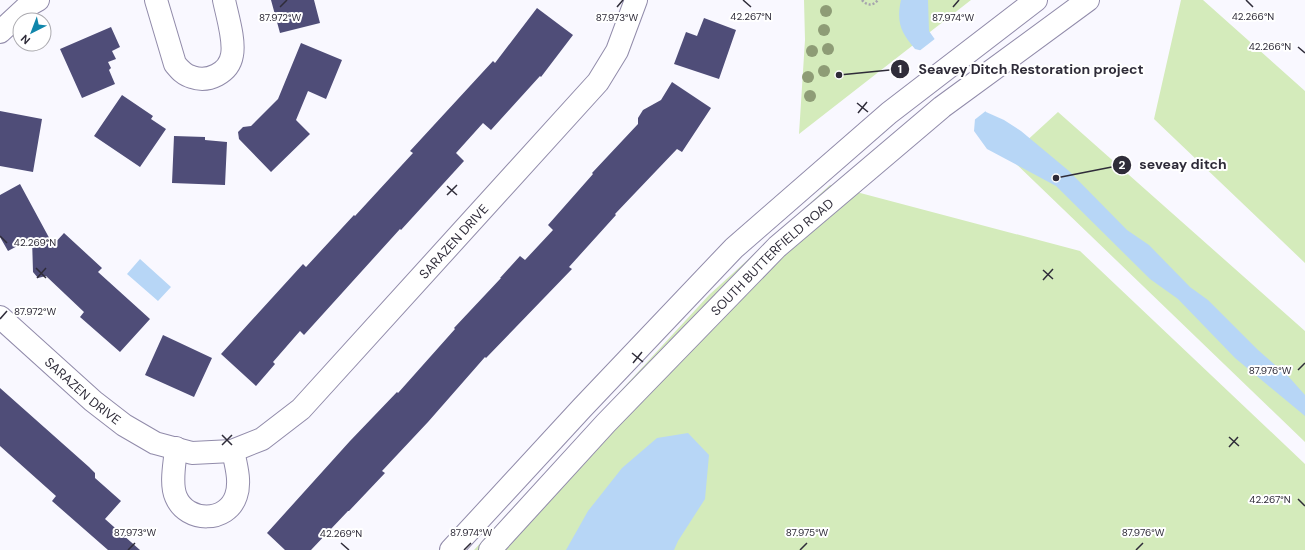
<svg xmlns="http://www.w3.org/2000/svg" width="1305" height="550" font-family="'DM Sans',sans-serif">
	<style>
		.green { fill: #d4ebbb }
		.water { fill: #b7d6f6 }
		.pier { fill: #f9f8ff }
		.building { fill: #4f4d78 }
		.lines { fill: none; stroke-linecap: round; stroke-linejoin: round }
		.minor-casing { stroke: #918baa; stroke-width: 24 }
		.secondary-casing { stroke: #918baa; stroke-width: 24 }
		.path { stroke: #a5a3ad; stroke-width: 2.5; stroke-dasharray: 2 2; stroke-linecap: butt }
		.minor { stroke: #fff; stroke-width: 22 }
		.secondary { stroke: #fff; stroke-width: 22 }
		.tree { fill: #8e9c76 }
		.ticks { fill: none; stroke: #2f2c39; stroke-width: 1.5 }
		.labels { text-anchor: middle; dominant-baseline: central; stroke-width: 4; stroke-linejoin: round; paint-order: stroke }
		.street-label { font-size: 13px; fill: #2f2c39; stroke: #fff }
		.ticks-label { font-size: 10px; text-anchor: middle; fill: #2f2c39; stroke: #fff; stroke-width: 4; stroke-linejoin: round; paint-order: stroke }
		.leader { fill: none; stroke: #2f2c39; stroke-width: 1.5 }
		.callout-dot { fill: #2f2c39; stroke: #fff; stroke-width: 1.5 }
		.mark-label { font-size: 12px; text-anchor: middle; font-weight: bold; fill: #fff }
		.callout-label { font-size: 14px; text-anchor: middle; font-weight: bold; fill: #2f2c39; stroke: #fff; stroke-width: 4; stroke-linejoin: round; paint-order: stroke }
	</style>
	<rect width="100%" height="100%" fill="#f9f8ff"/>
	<path class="green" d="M804,0h167l-172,134 6,-94z
		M1181,0h22l102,91v172l-151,-144z
		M1058,112l247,219v111l-296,-285z
		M830,185l250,66 225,213v86h-831l235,-255z"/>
	<path class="water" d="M901,0h27l1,31 57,81 18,8 17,11 48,40 58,59 22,15 41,42 18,13 50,50 31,27 16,18v21l-70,-58 -57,-59 -28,-20 -94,-93 -69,-37 -13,-18 1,-12 -52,-68 -8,-2c-14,-16 -19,-27 -14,-49z
		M140,259l31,28 -13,14 -31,-27z
		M688,433l21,22 -4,44 -27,42 -4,9h-108l22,-39 34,-43 35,-30z"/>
	<path class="pier" d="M936,38l51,72 -14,11 -52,-69h-3z"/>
	<path class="building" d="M271,0h43l6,23 -40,10z
		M537,8l36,27 -32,42 -1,-1 -49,54 -8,-7 -27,30 8,8 -63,69 -1,-1 -96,106 -4,-4 -27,31 2,2 -19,22 -35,-32 82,-90 3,3 48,-52 1,1 58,-63 -3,-2 83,-90 2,2z
		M704,18l32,12 -17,49 -45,-15 12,-32 11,4z
		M111,27l9,20 -8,4 4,8 -8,3 3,6 -2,2 6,14 -33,14 -22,-49z
		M301,43l41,17 -16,39 -18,-8 -12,29 14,14 -39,38 -32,-33 -1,-7 5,-5 8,-1 27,-27z
		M672,82l39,26 -29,44 -5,-3 -62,65 1,1 -47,52 3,2 -86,89 -1,-1 -57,65 -46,49 3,2 -36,38h-1l-37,39h-26l-18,-17 83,-92 47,-49 1,1 57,-64 -1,-1 47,-50h-1l20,-22 5,4 28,-30 -5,-5 45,-51 -1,-1 46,-49v-6l5,-8 18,-10z
		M122,95l31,21 -2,3 15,10 -26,38 -46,-31z
		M0,111l42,8 -9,53 -33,-6z
		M174,136l31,1v3l22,2 -2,43 -53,-2z
		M20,184l33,61 11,-12 38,35 -4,4 52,47 -30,33 -40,-35 4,-5 -38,-36 -8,2 -5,-6 -1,-34 -24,13 -8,-14v-42z
		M163,335l49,23 -18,39 -49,-22z
		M0,388l89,79 6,6v5l26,23 -16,18 35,31h-32l-56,-49 4,-5 -56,-50z"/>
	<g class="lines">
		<defs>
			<g id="minor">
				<path d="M156,0l19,64c5,6 9,11 17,13 16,6 37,-4 40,-22 3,-15 -5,-40 -8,-55"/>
				<path d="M0,32l29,-27 9,-5"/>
				<path id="s1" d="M0,317l93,84 31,24 31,18 37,10 40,-2 30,-12 39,-30 297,-327 19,-31 19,-51"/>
				<path d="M176,448c-1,15 -6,35 0,49 11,26 51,26 60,-1 5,-14 0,-31 -3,-45"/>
			</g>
			<g id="secondary">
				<path d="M451,550l131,-142 152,-160 155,-135 147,-113"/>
				<path id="s2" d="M490,550l116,-127 171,-176 165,-140 146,-107"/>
			</g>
		</defs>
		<use href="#minor" class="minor-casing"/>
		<use href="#secondary" class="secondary-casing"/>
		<path class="path" d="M862,0c5,6 11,6 16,0"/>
		<use href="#minor" class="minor"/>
		<use href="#secondary" class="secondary"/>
	</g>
	<g class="tree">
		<circle cx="826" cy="11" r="6"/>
		<circle cx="824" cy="30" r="6"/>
		<circle cx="828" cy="49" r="6"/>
		<circle cx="812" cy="51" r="6"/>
		<circle cx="824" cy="71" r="6"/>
		<circle cx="808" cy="77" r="6"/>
		<circle cx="810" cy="96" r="6"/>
	</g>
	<path class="ticks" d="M743,0l8,7M1246,0l7,7M280,7l7,-7M617,7l6,-7M953,7l6,-7M1298,47l7,6M857,103l11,9M858,113l9,-11M447,186l10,9M447,195l10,-10M0,236l7,7M36,268l10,10M1043,270l10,9M37,278l9,-10M1043,280l10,-11M0,319l7,-8M632,353l11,9M633,363l9,-11M1298,370l7,-7M222,435l10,10M1229,437l10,9M222,445l10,-10M1229,447l9,-10M1298,499l7,7M341,543l8,7M128,550l7,-7M464,550l7,-7M800,550l7,-7M1136,550l7,-7"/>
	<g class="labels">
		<g class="street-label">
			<text stroke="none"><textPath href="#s1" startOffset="587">SARAZEN DRIVE</textPath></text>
			<text stroke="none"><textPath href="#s2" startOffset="407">SOUTH BUTTERFIELD ROAD</textPath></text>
			<text stroke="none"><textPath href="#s1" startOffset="111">SARAZEN DRIVE</textPath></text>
		</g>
	</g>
	<g class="ticks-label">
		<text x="751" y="20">42.267°N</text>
		<text x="1253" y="20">42.266°N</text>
		<text x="280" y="21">87.972°W</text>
		<text x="617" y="21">87.973°W</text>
		<text x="953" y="21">87.974°W</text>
		<text x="1270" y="50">42.266°N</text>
		<text x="35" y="246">42.269°N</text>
		<text x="35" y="315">87.972°W</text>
		<text x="1270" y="374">87.976°W</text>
		<text x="1270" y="503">42.267°N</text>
		<text x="135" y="536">87.973°W</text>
		<text x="471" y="536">87.974°W</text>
		<text x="807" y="536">87.975°W</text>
		<text x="1143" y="536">87.976°W</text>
		<text x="341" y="537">42.269°N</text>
	</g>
	<path class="leader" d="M839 75L900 69M1056 178L1122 165"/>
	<g class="callout-dot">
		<circle cx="839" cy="75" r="4"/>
		<circle cx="1056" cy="178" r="4"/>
		<circle cx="900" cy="69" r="10"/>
		<circle cx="1122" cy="165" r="10"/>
	</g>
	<g class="mark-label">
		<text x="900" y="73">1</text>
		<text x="1122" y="169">2</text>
	</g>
	<g class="callout-label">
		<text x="1031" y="74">Seavey Ditch Restoration project</text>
		<text x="1183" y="169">seveay ditch</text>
	</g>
	<g transform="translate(32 32) rotate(222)"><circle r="19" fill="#ffffff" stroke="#acabb0"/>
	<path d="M0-3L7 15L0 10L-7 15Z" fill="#1086ab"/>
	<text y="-6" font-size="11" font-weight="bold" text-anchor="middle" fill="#2f2c39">N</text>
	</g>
</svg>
